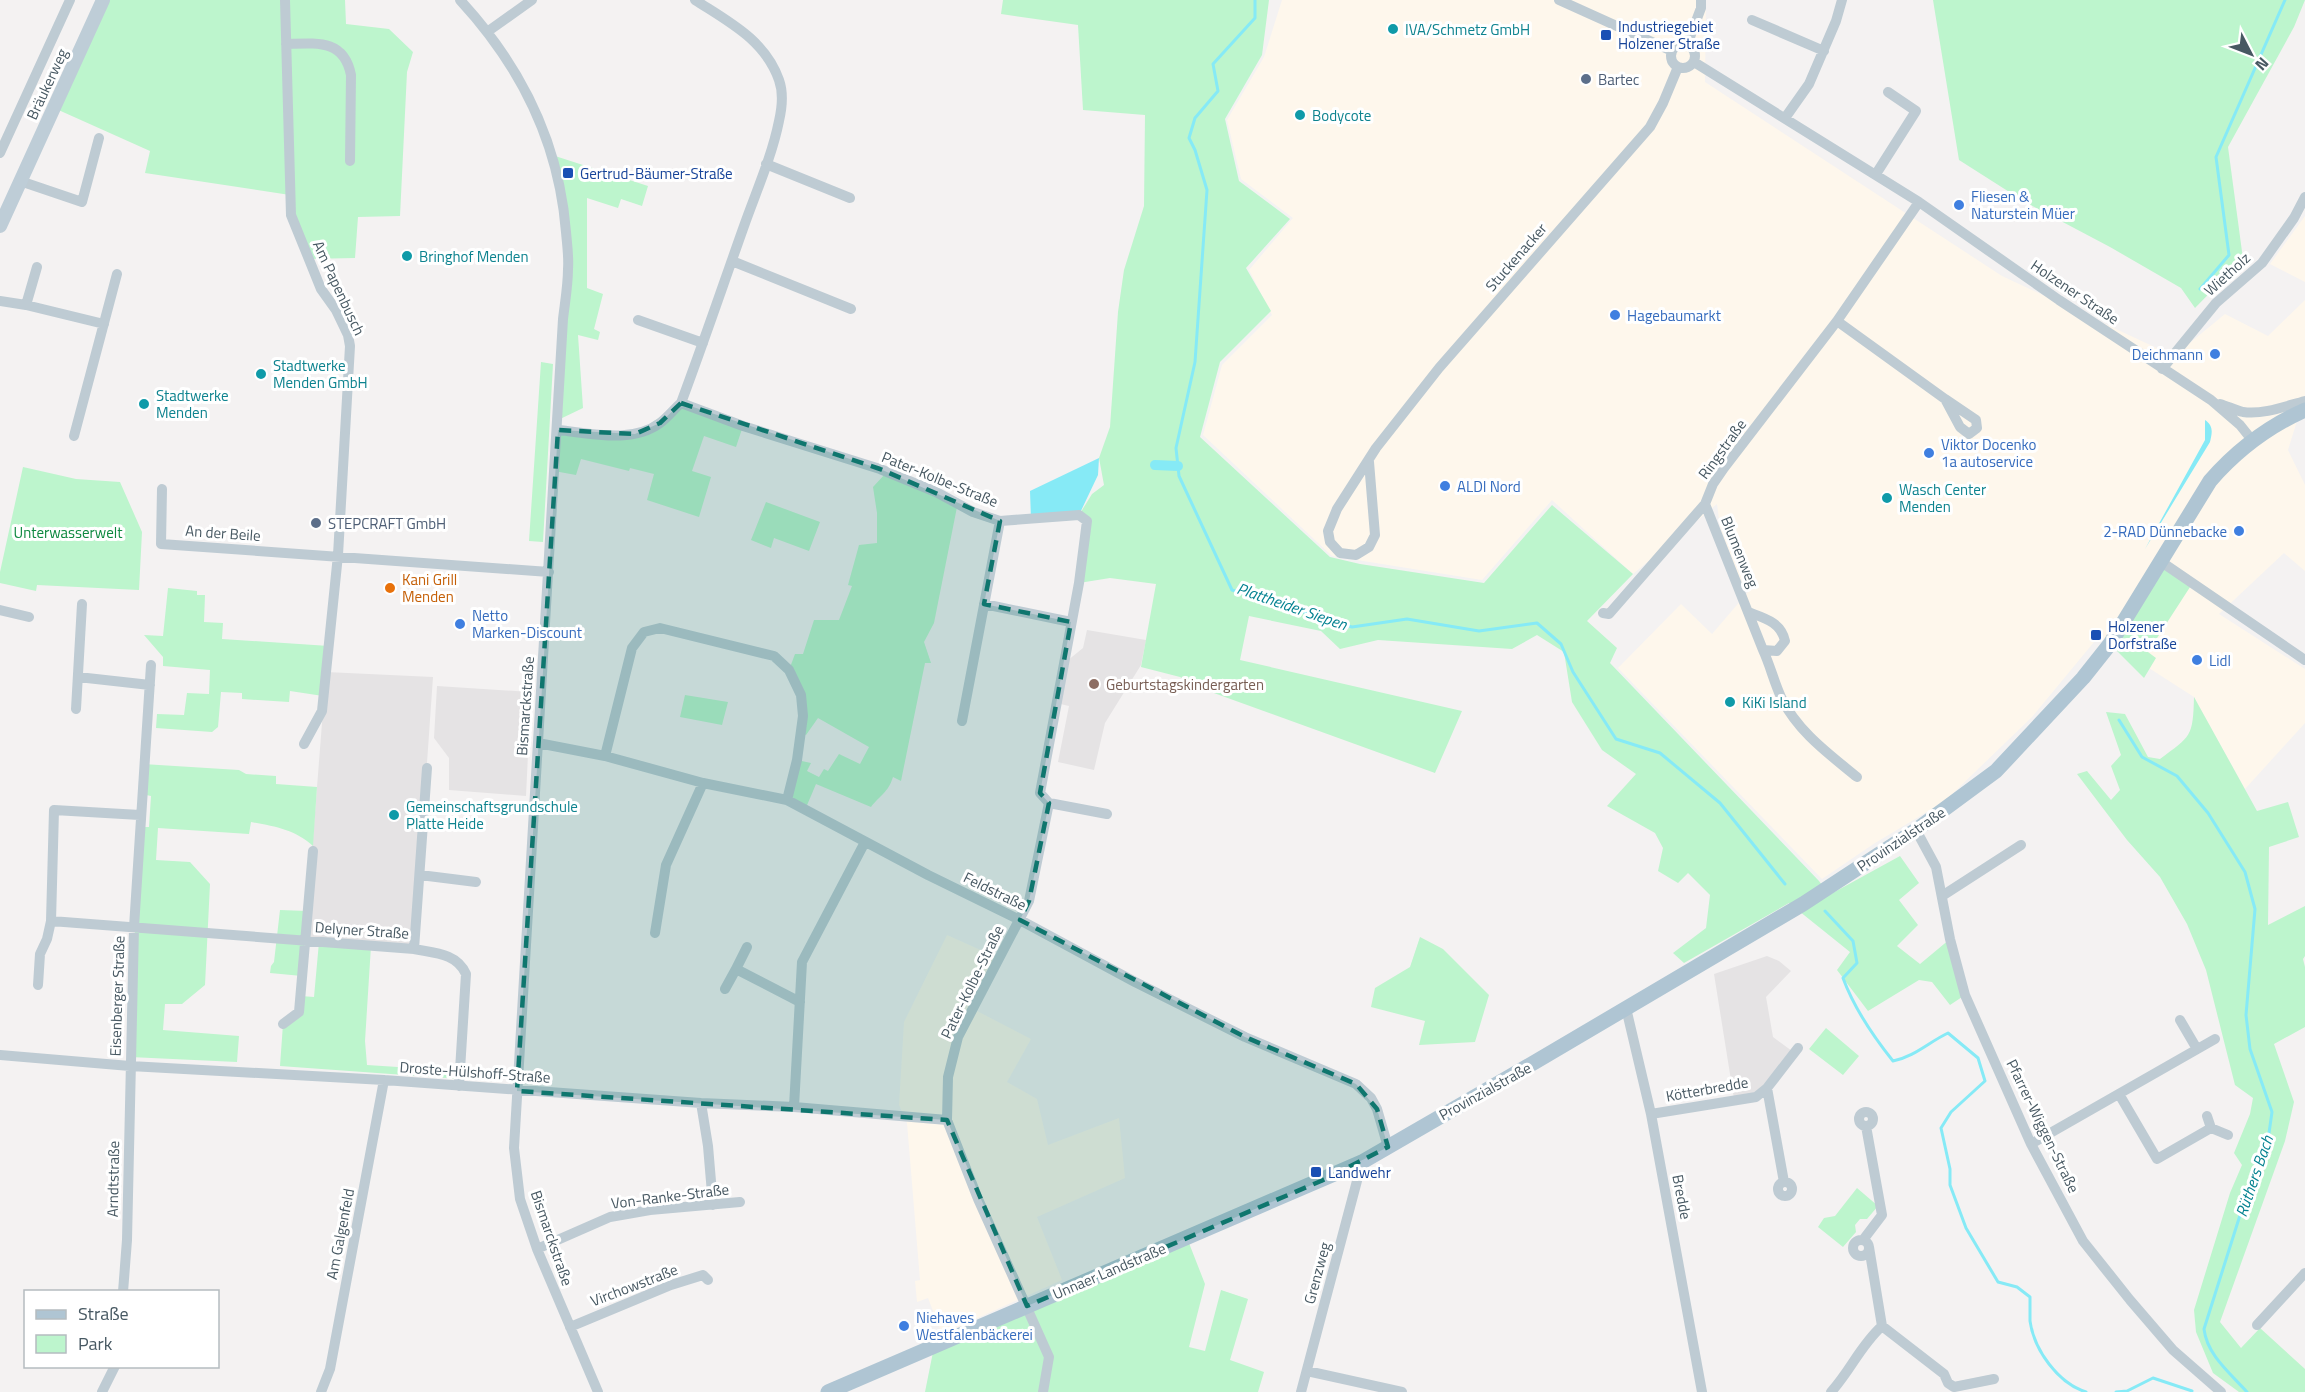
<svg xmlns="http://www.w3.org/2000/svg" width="2305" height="1392" font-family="'Titillium Web',sans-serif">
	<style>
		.commercial { fill: #fef7ec }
		.education { fill: #e5e3e4 }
		.green { fill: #bdf5cd }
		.water { fill: #86eaf6 }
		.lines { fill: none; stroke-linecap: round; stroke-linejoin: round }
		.stream { stroke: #86eaf6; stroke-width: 3 }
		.canal { stroke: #86eaf6; stroke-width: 10 }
		.street { stroke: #becbd3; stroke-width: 10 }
		.secondary { stroke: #becdd7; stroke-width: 14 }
		.primary { stroke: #afc5d3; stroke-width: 15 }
		.marked { fill: #0f766e; fill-opacity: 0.2; stroke: #0f766e; stroke-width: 4.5; stroke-dasharray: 12 8; stroke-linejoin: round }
		.culture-dot { fill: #0f9aa8; stroke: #fff; stroke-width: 2 }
		.transit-dot { fill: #1a4fb4; stroke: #fff; stroke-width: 2 }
		.service-dot { fill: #5c6f8a; stroke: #fff; stroke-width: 2 }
		.shop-dot { fill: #3f7fe0; stroke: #fff; stroke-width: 2 }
		.food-dot { fill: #e8710a; stroke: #fff; stroke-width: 2 }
		.education-dot { fill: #8d6e63; stroke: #fff; stroke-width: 2 }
		.labels { text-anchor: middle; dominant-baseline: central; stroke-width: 6; stroke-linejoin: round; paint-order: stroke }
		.transit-label { font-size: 15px; fill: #164399; stroke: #fff; text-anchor: start }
		.culture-label { font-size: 15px; fill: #0d838f; stroke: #fff; text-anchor: start }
		.service-label { font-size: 15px; fill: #4e5e75; stroke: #fff; text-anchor: start }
		.street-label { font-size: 15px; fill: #475862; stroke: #fff }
		.shop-label { font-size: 15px; fill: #366cbe; stroke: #fff; text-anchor: start }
		.park-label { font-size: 15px; fill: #0d883f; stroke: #fff }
		.food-label { font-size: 15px; fill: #c56008; stroke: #fff; text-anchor: start }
		.education-label { font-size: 15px; fill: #785e54; stroke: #fff; text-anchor: start }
		.water-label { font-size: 16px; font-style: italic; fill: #048291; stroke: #fff }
	</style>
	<rect width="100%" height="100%" fill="#f4f2f2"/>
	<path class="commercial" d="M1282,0h424l-1,82 297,194 172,80 51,-42 43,22 37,-36v95l-17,55 17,35v86l-21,-18 -65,61 86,55v54l-60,66 -51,-92 -95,-61 -67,81 -87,84 -70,42 -53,36 -204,-211 63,-64 31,30 36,-42 -11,-19 -17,-46 -3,-23 -84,70 -81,-74 -70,80 -150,-24 -129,-121 19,-70 50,-50 -23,-45 44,-52 -52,-39 -14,-59 37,-63z
		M2305,216v66l-35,-18z
		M947,935l56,25 -26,51 54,28 -24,43 30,17 11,46 71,-27 6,60 -88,39 25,63 -120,54 -14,-36 -11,4 -2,-21 5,-1 -13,-157 -8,-18 5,-83z"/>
	<path class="education" d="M1087,630l59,10 -5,25 -36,58 -11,47 -36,-8 11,-56 -13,-3 6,-38 21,-17z
		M326,672l107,5 -19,272 -109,-8z
		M437,686l94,6 -5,104 -77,-6v-32l-15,-20z
		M1767,956l12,5 12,10 -25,26 7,40 19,14 -36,43 -22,5 -20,-125z"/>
	<path class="green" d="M103,0h242l1,24 43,5 24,23 -6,20 -7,144 -42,1 -3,41 -47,1 -18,-64 -145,-22 5,-22 -96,-43z
		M1003,0h266l-7,55 -37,64 14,62 51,38 -44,49 25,43 -51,51 -20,75 130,120 30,7 124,19 68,-78 81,69 -46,47 30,27 -7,15 209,218 10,14 71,-39 19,27 -20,17 19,25 -21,21 23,18 30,-25 15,56 -15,10 -18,-23 -13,-2 -51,31 -31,-41 13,-18 -61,-49 -105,60 -11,-10 33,-25 4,-33 -22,-22 -10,10 -20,-12 5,-23 -8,-15 -48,-27 29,-32 -34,-24 -30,-48 -8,-50 -27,-17 -25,14 -134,-9 -38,9 -19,-18 -72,-15 -9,44 222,51 -27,62 -235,-85 -20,-11 -39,-10 15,-83 -46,-6 -31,5 8,-61 -8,-7 13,-21 12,-9 -5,-27 11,-31 8,-115 6,-42 20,-64 1,-91 -62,-5 -5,-85 -77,-11z
		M1933,0h372l-11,27 -66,120 15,112 -48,49 -14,-20 -71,-41 -85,-45 -66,-42z
		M552,155l96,31 -6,20 -21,-7 -3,9 -31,-10v90l16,6 -9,35 6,3 -2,8 -20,-5 5,73 -25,12 11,-153z
		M541,362l12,2 -10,178 -14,-1z
		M681,403l62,23 -7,21 -32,-11 -12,35 19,6 -12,40 -52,-17 7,-26 -24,-6 -1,3 -48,-12 -5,16 -22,-4 4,-41 77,4z
		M23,467l53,12 44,3 22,50 -3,58 -102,-5 -1,6 -36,-8v-11z
		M885,474l72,33 -23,116 -10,19 7,21h-6l-24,118 -8,-4c-5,16 -13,18 -22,30l-55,-23 -11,26 -18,-10 10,-40 14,3 -4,8 12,6 5,-8 4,2 11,-17 21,10 9,-17 -51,-29 -12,17 -5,-3 2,-16 -14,-46 6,-16h8l11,-34h25l13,-34 -4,-1 11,-40 18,-2v-30l-4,-26z
		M766,502l54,20 -11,29 -35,-13 -3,10 -20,-8z
		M2160,561l32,23 -44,68 8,6 -12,20 -34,-34z
		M168,588l29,3v4h8l-1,27 19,1 -1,16 107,7 -6,50 -33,-5 -1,11 -47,-3v-6l-21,-1 -3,35 -6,5 -56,-4 1,-14 27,1 3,-22 22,1 1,-24 -47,-4v-9l-19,-22 19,1z
		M685,695l43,7 -6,23 -42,-8z
		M2194,697l63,114 31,-9 11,35 -30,10 -1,78 37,-19v50l-2,3 2,8v60l-31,17 20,58 -9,39 -65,181 21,26 19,-20 45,41v23h-66l-26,-19 -17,-41 -2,-22 36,-117 12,-28 -8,-12 16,-39 3,-16 -18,-13 -29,-115 -19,-46 -27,-47 -33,-37 -50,-66 10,-3 24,29 9,-10 -9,-24 10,-11 -15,-43 19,2 23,43 12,2c31,-23 33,-22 34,-62z
		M143,764l96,6 7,4 30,2v8l41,3 -4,59c-17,-16 -39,-20 -62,-24l-2,12 -91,-6 -2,32 34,2 20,22 -5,101 -23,19h-17l-2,26 76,6 -2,26 -107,-5 9,-230h10l2,-31 -10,-2z
		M280,910l27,1 -5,65 -32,-3 1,-7 3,-4z
		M1420,937l23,12 46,46 -14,47 -56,3 6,-24 -54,-14 4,-19 35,-21z
		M319,942l52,4 -6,95 2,24 93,6v8l-180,-13 3,-42 16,-12 2,-16 13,1z
		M1826,1028l33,28 -16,19 -34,-26z
		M1857,1188l21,18 -11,13h-7l-5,6 1,7 -13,15 -25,-20 6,-9 11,-2z
		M1187,1238l18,46 -16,63 16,4 16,-61 27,9 -18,61 34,12 -6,20h-333l9,-45z"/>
	<path class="water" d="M2205,420c9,6 7,13 5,22l-65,107 60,-109z
		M1099,458l-1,17 -19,40 -48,4 -1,-28z"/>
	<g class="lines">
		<path class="stream" d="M1255,0v18l-42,46 5,27 -23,27 -6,20 6,12 12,40 -12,172 -19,86 3,28 53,114 120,37 55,-8 72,12 58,-8 24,21 12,28 43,67 44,14 60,50 65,81
			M2200,289l29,-34 -13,-98 69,-157
			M2119,720l23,37 35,19 31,37 37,59 10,37 -9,106 4,34 22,63 -5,35 -19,43 -44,139c3,26 26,44 43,63
			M1825,911l28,30 4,22 -14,15c11,30 30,58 50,83 21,-4 36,-19 55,-28l30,25 7,23 -34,31 -10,16 9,41v16l16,43 32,54 19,5 13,10c0,8 0,16 0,24 4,29 28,62 56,71
			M2116,1392l11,-1 26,-13 39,13"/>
		<path class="canal" d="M1155,465l23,1"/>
		<path class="street" d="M285,0l6,215 30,74 15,21 12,25 2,11 -12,209 -16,156 -18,33
			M460,0c60,65 99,143 106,232 1,12 3,25 2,37 0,16 -3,33 -5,50l-49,829 6,51 17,50 61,143
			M1559,0l113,51
			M1752,20l72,31
			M487,32l45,-32
			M286,44c31,-1 58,-5 65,31l-1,86
			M1671 56a12 12 0 1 1 24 0a12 12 0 1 1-24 0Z
			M1687,45l14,-37v-8
			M1694,62l225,140 140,98 152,100 29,25 12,15
			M1785,118l24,-34 27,-63 6,-21
			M0,153l70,-153
			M766,164l84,34
			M1876,174l40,-63 -28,-19
			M20,181l62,21 17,-64
			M732,261l119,48
			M0,301l26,4 78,19
			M26,305l11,-38
			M638,320l65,23
			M1837,321l108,78 15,28 9,7 8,-6 -1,-8 -31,-21
			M2162,369l54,-66 46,-40 32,-45 11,-21
			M681,403l62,23 137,43 56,23 37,20 27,9 79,-6 8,6 -8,62 -39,210 9,10 -20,98 -71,136 -10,40 -1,43 31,79 71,158 -6,35
			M2220,404c7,2 15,6 23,8 20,3 43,-6 62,-11
			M558,430c32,3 74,14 102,-7 8,-6 14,-14 21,-20 22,-59 42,-118 63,-177 12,-34 28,-70 35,-105 3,-13 5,-27 0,-41 -14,-40 -50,-58 -84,-80
			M74,436l43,-162
			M1369,462l6,73 -6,12 -13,8 -16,-2 -10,-11 -2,-11 9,-22 39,-61 63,-80 211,-241 13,-24 15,-36
			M162,489l-1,55 388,28
			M1705,504l58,146 14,1 8,-10c-4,-19 -21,-23 -37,-29
			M2160,561l145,99
			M984,604l87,18
			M0,610l29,7
			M1603,613l6,1 96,-110 8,-20 11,-16 113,-147 82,-119
			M1763,650c7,15 11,32 18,47 16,34 48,57 76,80
			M78,677l72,8
			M76,709l6,-105
			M962,721l38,-200
			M538,743l67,13 98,27 84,17 141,75 92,45 115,62 110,55 111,47 15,14 6,11 11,38
			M605,756l27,-108 12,-16 16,-4 114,28 15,14 12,25 2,21 -6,44 -10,40
			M1049,803l58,11
			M140,815l-86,-5 -3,111 363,28c20,4 43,4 52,25l-7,112
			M1916,830l20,37 14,72 15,56 66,149 52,97 47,59 43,50 48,42
			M420,875l56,7
			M1942,896l79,-51
			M655,933l11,-68 37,-82
			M747,947l-11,22 64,33
			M414,949l13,-181
			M38,985l2,-31 7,-15 4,-18
			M725,989l11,-20
			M1626,1008l25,106 51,278
			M2180,1020l17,29
			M283,1024l16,-12 14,-161
			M0,1055l130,11 254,14 317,23 93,4 153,13
			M1767,1088l17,94
			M2119,1094l38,65 54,-31 17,7
			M701,1103l7,43 5,59
			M794,1107l8,-145 63,-120
			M1859 1119a7 7 0 1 1 14 0a7 7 0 1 1-14 0Z
			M1651,1114l105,-17 11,-9 31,-40
			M2207,1116l4,12
			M2031,1144l184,-105
			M1778 1189a7 7 0 1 1 14 0a7 7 0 1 1-14 0Z
			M1853 1248a8 8 0 1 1 16 0a8 8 0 1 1-16 0Z
			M1863,1240l19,-25 -16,-89
			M537,1249l73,-32 40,-7 90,-8
			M123,1292l4,-52 7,-313 17,-262
			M2257,1325l48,-52
			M1882,1326l62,48 4,9 6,4 40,-8
			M570,1327l101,-42 32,-10 5,5
			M1307,1371l95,21
			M102,1392l13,-26
			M321,1392l9,-23 54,-289
			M1301,1392l61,-230
			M1831,1392c20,-22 29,-46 51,-66l-13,-79"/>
		<path class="secondary" d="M0,226l103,-226"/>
		<path class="primary" d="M828,1392l534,-230 173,-100 268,-158 113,-74 80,-59 87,-93 27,-34 100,-163c27,-31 57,-54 95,-71"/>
	</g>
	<path class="marked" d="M681,403l199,66 120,52 -16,83 87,18 -31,171 9,10 -20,98 -9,19 225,117 111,47 21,25 11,38 -67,34 -294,125 -80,-186 -430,-29 41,-661 77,4 25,-11z"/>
	<g class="culture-dot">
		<circle cx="1393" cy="29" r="6"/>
		<circle cx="1300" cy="115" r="6"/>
		<circle cx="407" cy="256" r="6"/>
		<circle cx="261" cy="374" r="6"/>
		<circle cx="144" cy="404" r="6"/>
		<circle cx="1887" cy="498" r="6"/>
		<circle cx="1730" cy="702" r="6"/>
		<circle cx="394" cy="815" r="6"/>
	</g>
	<g class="transit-dot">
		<rect x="1600" y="29" width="12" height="12" rx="3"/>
		<rect x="562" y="167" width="12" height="12" rx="3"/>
		<rect x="2090" y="629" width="12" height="12" rx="3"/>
		<rect x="1310" y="1166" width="12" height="12" rx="3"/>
	</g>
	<g class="service-dot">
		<circle cx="1586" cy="79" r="6"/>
		<circle cx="316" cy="523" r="6"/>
	</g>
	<g class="shop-dot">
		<circle cx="1959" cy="205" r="6"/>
		<circle cx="1615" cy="315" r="6"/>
		<circle cx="2215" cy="354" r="6"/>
		<circle cx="1929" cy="453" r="6"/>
		<circle cx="1445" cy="486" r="6"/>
		<circle cx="2239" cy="531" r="6"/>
		<circle cx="460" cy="624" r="6"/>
		<circle cx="2197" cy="660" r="6"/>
		<circle cx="904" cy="1326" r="6"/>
	</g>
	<circle class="food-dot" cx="390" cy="588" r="6"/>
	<circle class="education-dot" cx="1094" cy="684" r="6"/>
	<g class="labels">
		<g class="transit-label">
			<text x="1618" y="26">Industriegebiet<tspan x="1618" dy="17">Holzener Straße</tspan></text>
			<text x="580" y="173">Gertrud-Bäumer-Straße</text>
			<text x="2108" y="626">Holzener<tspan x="2108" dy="17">Dorfstraße</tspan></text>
			<text x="1328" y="1172">Landwehr</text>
		</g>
		<g class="culture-label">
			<text x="1405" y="29">IVA/Schmetz GmbH</text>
			<text x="1312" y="115">Bodycote</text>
			<text x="419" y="256">Bringhof Menden</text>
			<text x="273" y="365">Stadtwerke<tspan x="273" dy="17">Menden GmbH</tspan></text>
			<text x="156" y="395">Stadtwerke<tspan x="156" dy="17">Menden</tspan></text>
			<text x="1899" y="489">Wasch Center<tspan x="1899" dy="17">Menden</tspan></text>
			<text x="1742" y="702">KiKi Island</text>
			<text x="406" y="806">Gemeinschaftsgrundschule<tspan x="406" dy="17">Platte Heide</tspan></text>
		</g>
		<g class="service-label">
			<text x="1598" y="79">Bartec</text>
			<text x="328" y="523">STEPCRAFT GmbH</text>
		</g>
		<g class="street-label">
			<text transform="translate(47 84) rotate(-65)">Bräukerweg</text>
			<text transform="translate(1516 257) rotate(-49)">Stuckenacker</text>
			<text transform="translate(2227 274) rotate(-42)">Wietholz</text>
			<text transform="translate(339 288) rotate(65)">Am Papenbusch</text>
			<text transform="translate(2075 292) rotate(34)">Holzener Straße</text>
			<text transform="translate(1722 449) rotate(-54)">Ringstraße</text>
			<text transform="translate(940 479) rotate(22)">Pater-Kolbe-Straße</text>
			<text transform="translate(223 533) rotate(4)">An der Beile</text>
			<text transform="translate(1740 552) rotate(68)">Blumenweg</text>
			<text transform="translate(525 706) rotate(-86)">Bismarckstraße</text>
			<text transform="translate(1901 839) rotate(-34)">Provinzialstraße</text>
			<text transform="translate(995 891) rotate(26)">Feldstraße</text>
			<text transform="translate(362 930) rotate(4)">Delyner Straße</text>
			<text transform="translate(972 982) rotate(-64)">Pater-Kolbe-Straße</text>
			<text transform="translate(117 996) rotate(-88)">Eisenberger Straße</text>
			<text transform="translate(475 1072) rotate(4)">Droste-Hülshoff-Straße</text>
			<text transform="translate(1707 1089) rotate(-10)">Kötterbredde</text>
			<text transform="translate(1485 1091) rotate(-29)">Provinzialstraße</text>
			<text transform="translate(2043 1126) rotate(64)">Pfarrer-Wiggen-Straße</text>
			<text transform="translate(113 1179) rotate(-89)">Arndtstraße</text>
			<text transform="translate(670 1196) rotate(-7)">Von-Ranke-Straße</text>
			<text transform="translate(1682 1197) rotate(79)">Bredde</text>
			<text transform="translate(340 1234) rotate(-79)">Am Galgenfeld</text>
			<text transform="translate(552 1238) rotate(71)">Bismarckstraße</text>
			<text transform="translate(1109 1271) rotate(-23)">Unnaer Landstraße</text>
			<text transform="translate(1317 1273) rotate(-75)">Grenzweg</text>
			<text transform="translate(634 1285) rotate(-21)">Virchowstraße</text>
		</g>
		<g class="shop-label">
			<text x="1971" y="196">Fliesen &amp;<tspan x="1971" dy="17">Naturstein Müer</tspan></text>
			<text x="1627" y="315">Hagebaumarkt</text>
			<text x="2203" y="354" text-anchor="end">Deichmann</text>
			<text x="1941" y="444">Viktor Docenko<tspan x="1941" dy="17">1a autoservice</tspan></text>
			<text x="1457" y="486">ALDI Nord</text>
			<text x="2227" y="531" text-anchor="end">2-RAD Dünnebacke</text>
			<text x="472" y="615">Netto<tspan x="472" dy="17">Marken-Discount</tspan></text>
			<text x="2209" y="660">Lidl</text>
			<text x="916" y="1317">Niehaves<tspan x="916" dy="17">Westfalenbäckerei</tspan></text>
		</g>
		<g class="park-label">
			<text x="68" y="532">Unterwasserwelt</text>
		</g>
		<g class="food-label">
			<text x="402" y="579">Kani Grill<tspan x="402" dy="17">Menden</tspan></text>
		</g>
		<g class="education-label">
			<text x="1106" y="684">Geburtstagskindergarten</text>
		</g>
		<g class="water-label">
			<text transform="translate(1292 606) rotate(19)">Plattheider Siepen</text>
			<text transform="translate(2254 1176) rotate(-71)">Rüthers Bach</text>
		</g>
	</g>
	<rect x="24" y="1290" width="195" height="78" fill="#ffffff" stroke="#b5bcc0" stroke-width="1.5"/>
	<rect x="36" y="1310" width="30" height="9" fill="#afc5d3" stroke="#b5bcc0" stroke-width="1.5"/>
	<text x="78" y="1320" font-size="18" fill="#475862">Straße</text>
	<rect x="36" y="1335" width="30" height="18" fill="#bdf5cd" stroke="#b5bcc0" stroke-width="1.5"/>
	<text x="78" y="1350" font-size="18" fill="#475862">Park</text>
	<g transform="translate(2251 54) rotate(132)" stroke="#ffffff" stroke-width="4.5" paint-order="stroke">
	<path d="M0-4.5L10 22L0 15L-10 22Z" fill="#475862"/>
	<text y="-9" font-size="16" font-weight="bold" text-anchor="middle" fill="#475862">N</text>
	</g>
</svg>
